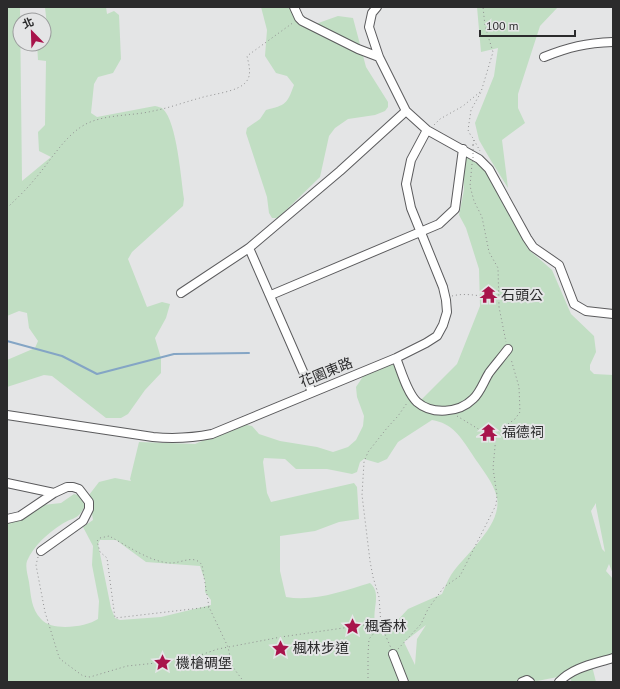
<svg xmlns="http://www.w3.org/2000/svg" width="620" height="689" font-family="'PT Sans','Noto Sans TC',sans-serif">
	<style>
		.green { fill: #c1dec3; fill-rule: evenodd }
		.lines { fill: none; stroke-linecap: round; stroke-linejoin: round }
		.stream { stroke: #84a5c5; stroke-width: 2 }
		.minor-casing { stroke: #5b5b5d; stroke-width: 10 }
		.path { stroke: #909091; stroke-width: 1; stroke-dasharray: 1 3; stroke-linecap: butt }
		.minor { stroke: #fff; stroke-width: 8 }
		.path-bridge { stroke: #909091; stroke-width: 1; stroke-dasharray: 1 3; stroke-linecap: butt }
		.labels { text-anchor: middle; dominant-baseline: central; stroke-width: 4; stroke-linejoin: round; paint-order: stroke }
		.poi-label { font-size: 14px; fill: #2b2b2c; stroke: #e4e5e6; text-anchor: start }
		.street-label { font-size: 14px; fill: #2b2b2c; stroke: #e4e5e6 }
	</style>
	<rect width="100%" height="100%" fill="#e4e5e6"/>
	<path class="green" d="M7,7h13l2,174 29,-24 -12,-6 -1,-19 7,-7 1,-64 -8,-1 -1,-16h7v-7l4,-1 -3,-29h61l1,7 7,-3 5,4 2,44 -8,14 -15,4 -4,7 -3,29 6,4 58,-11c3,1 6,1 8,3 14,13 18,71 21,90l-1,7 -51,46 -4,7 19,48 15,-5 8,2 -4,14 -11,20 6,20v15l-16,17 -17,24 -7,4h-15l-54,-42 -8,-1 -37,12v-27l28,-12 3,-7 -9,-13 -2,-15 -8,-2 -12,5z
		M261,7h27l12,15 10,4 28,-10 15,2 13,49 22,35v5l-3,4 -10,4 -27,4 -13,9 -6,8 -9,41 -42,41h-6l-3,-5 -2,-16 -21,-64 1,-5 13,-9 6,-9c20,-5 21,-6 28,-25l-7,-9 -11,-3 -11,-17 2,-26z
		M477,7h81l-18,19 -22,68v14l7,15 -23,17 6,48 -18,-29 -11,-19 -4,-17 19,-47 4,-28 -17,4z
		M472,153l23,30 33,66 24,21 19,44 23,22 2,16 -6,13v5l4,4 19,1v199l-4,-10 -3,7 7,8v84l-21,3 4,16h-24l-4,-7 -36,7h-525v-161l36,-16 18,-2 13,-9 7,2 4,10c-8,15 -10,10 -23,18 -15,10 -28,21 -35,37 -2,6 1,15 2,21 2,13 2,27 12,37 11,13 45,8 57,0l1,-18 -7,-36 1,-19 -10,-19 10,-7 -4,-25 10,-13 16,-4 16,3 -1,-2 9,-37 56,2 47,-20 10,2 7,8 21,7 37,6 16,5 15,-5 8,-7 7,-14 1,-10 -7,-19 -1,-10 12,-18 26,-5 9,25 10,12 6,1 38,-38 23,-58 -1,-37 -13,-41 -7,-13 5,-25 -1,-26 3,-10zM432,420c20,3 29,17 40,34 8,13 22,28 25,44 5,28 -32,56 -46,77 -4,6 -6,13 -9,19l-34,15 -25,27c-2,-4 -7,-9 -8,-14 -3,-13 7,-29 -5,-39 -27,8 -56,19 -84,14l-6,-26v-35l35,-5 24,-9 20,-3 -2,-32 -3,-4 -83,19 -4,-9 -4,-31 1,-4 21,1 11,10h31l25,5 5,-2 3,-10 4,-3 14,4 9,-4 11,-17zM596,503v3l9,46 -3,-3 -11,-38zM100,540h16l30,22 54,4 5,15v11l6,8v5l-50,12 -41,3 -5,-2 -4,-10 -13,-64zM426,625l-9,14 -2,26 -11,-23z"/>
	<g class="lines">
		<path class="stream" d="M7,341l55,15 35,18 77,-20 75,-1"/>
		<defs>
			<path id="minor" d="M294,7l5,11 3,3 56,28 21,8
				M377,7l-5,6 -3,14 10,30 27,54 21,19 52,29 10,10 38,69 6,9 26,18 15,39 12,7 27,3
				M544,57c25,-10 42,-14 69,-15
				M249,248l63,144
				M181,293l68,-45 91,-77 66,-60
				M271,295l168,-71 16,-15 8,-60
				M396,358c5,12 11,35 21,44 15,13 42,11 56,-3 7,-6 11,-18 16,-26 6,-8 13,-16 19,-24
				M7,415l146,22c21,2 39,1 59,-3l184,-76 30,-15 11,-7 6,-11 4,-13 -1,-12 -3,-13 -32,-79 -5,-24 5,-24 16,-30
				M7,483l47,10
				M7,519l13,-3 34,-23 13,-6h6l6,2 10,13v7l-6,12 -42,30
				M393,654l11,28
				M522,682l5,-2 3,2
				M559,682c14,-15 35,-18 54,-24"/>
		</defs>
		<use href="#minor" class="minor-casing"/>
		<path class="path" d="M434,125l6,-6 23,-13 17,-14
			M474,140l6,11
			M473,145l1,-6 -3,-3 -3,-6 3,-20 10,-18 12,-40 -8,-26 -2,-19
			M472,164l-2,22 4,15 8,16 7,35 9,16 1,39 7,35
			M7,208c9,-9 19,-18 27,-28 16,-18 32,-47 54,-57 20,-9 45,-7 65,-12 16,-3 32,-9 47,-13 12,-4 38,-6 46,-16 6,-7 3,-17 1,-26l47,-34
			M452,296c15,-4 32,1 47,3
			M457,416l23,14 15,4
			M38,557l-2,8 9,47 13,42 2,5 23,17 7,1 37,-11 59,-6 32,-11 63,-12 83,-12 17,-6
			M209,607l-94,11 -8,-60 -7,-6 -3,-11 3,-3 9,-2c17,9 43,27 62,27 11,0 23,-9 31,2l7,42 19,40 4,19 12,16
			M381,625l-2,-28 -6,-20 -3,-16 -8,-66 2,-33 4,-10 19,-24 11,-12 9,-13
			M398,649l23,-25 7,-15 16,-22 16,-11 36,-71 1,-10 -4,-27 3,-32 1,-4 18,-13 5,-7 -1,-25 -8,-28
			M368,682v-28l1,-15 12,-14 10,23"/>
		<use href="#minor" class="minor"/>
		<path class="path-bridge" d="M473,162v-17"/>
	</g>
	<defs>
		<symbol id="temple-bare" viewBox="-9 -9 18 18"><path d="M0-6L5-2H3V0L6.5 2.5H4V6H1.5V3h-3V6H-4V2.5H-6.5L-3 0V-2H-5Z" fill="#a8144b" stroke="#e4e5e6" stroke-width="2.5" paint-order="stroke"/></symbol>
		<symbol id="sight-bare" viewBox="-9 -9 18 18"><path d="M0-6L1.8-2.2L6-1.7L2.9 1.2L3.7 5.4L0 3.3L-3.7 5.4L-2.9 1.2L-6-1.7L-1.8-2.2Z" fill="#a8144b" stroke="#e4e5e6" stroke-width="2.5" paint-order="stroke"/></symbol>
	</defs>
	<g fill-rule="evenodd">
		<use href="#temple-bare" x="476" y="282" width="25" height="25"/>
		<use href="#temple-bare" x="476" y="420" width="25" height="25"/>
		<use href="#sight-bare" x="340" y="614" width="25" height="25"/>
		<use href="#sight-bare" x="268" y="636" width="25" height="25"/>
		<use href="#sight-bare" x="150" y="650" width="25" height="25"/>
	</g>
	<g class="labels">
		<g class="poi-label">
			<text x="501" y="295">石頭公</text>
			<text x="502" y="432">福德祠</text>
			<text x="365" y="626">楓香林</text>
			<text x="293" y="648">楓林步道</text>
			<text x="176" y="663">機槍碉堡</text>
		</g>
		<g class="street-label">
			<text transform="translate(326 372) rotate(-22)">花園東路</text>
		</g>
	</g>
	<rect width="620" height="689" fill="none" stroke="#2b2b2c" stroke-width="16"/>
	<g transform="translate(32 32) rotate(337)"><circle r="19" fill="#e4e5e6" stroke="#9a9b9c"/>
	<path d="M0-3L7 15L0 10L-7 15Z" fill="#a8144b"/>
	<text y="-6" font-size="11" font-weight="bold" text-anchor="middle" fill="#2b2b2c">北</text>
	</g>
	<path d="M480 30v6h95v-6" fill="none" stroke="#2b2b2c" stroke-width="2"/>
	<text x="486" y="30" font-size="12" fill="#2b2b2c" stroke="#e4e5e6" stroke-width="3" paint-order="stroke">100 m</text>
</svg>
